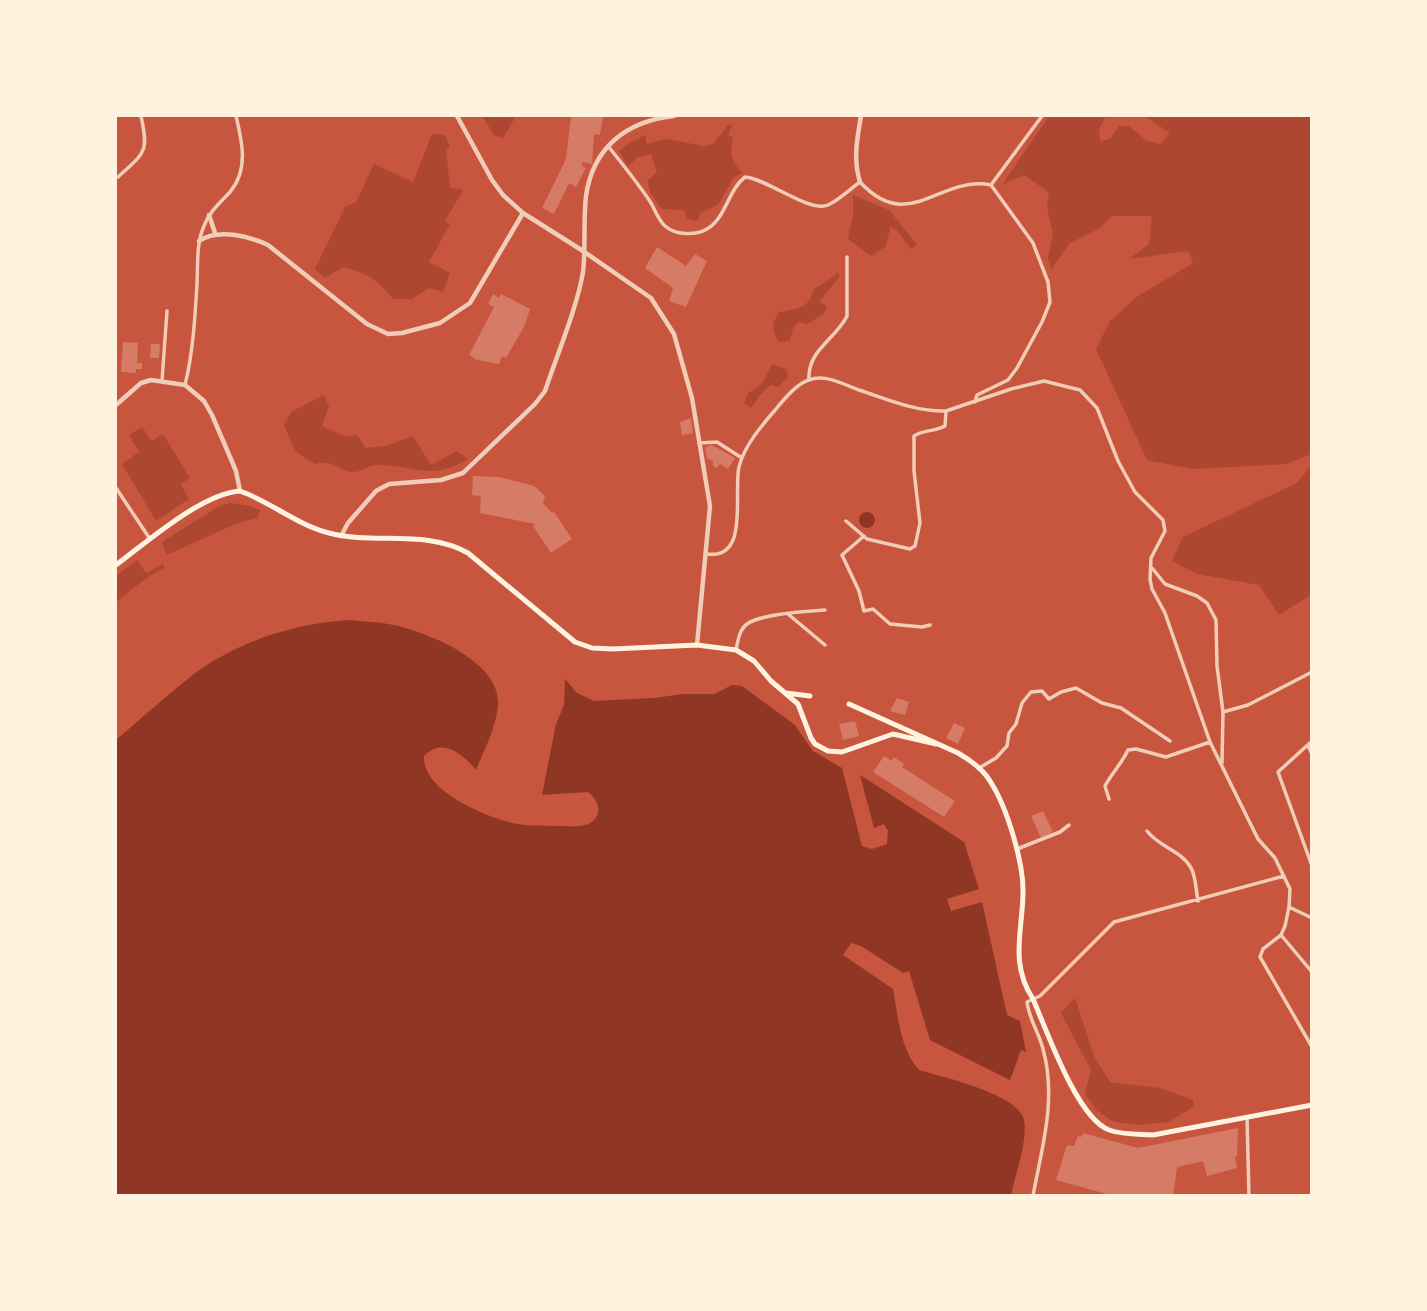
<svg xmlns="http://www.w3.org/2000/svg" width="1427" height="1311" font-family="Montserrat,sans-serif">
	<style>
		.green { fill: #ae4732 }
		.water { fill: #8f3625 }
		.building { fill: #d67c66 }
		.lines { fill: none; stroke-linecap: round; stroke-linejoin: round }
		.minor { stroke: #f1ccb7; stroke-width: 3.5 }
		.tertiary { stroke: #f1ccb7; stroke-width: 4.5 }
		.primary { stroke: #fff3e0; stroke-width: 5 }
	</style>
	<rect width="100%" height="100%" fill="#c8553d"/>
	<path class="green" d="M482,116h34l-13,22 -8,-2z
		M1049,116h57l-7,13 1,12 10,-2 9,-13h10l18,15 13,3 10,-11 -25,-17h166v338l-24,10 -94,5 -46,-9 -51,-111 14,-28 28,-25 55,-33 -4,-12 -60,8 20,-15 3,-28h-40l-12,12 -31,16 -18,26 -3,-12 5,-24 -6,-27 2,-15 -25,-17 -22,10z
		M728,125h4l-4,10 5,2c-3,17 -3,24 10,36l-9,4 -16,28 -18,8 -2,8 -11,-2 -3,-9 -22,-1 -11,-15 -4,-13 10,-9 -6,-18 -13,3 -10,9 -9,-15 12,-9 14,-7 2,9 19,-5 38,7 9,-2z
		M432,134l13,1 5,12 -4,3 4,37 13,3 -18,31 5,3 -21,38 21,11 -7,19 -14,-4 -17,11h-19c-15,-19 -26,-26 -50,-32l-18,11 -10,-9 30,-62 11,-5 18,-38 39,18z
		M853,195l36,15 28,35 -6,4 -14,-19 -7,-3 -4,19 -15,10 -23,-17 5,-25z
		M838,273l2,3 -21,26 8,4 -3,8 -17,10 -9,-2 -5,6 -3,13 -11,1c-7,-12 -8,-17 0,-30 16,-3 31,-3 34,-22z
		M772,364l14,5 2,7 -9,11 -8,-2 -12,11 -8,12 -7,-5 5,-11c13,-4 17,-16 23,-28z
		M324,395l5,11 -7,20 23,10 12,-1 9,13 19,-2 28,-10 18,29 26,-14 11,8c-38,23 -52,6 -90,6 -10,0 -17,8 -27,7 -16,-2 -14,-12 -36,-8l-20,-13 -11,-26 7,-13z
		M142,427l10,14 11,-7 27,44 -9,6 8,15 -33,22 -34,-57 17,-12 -10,-17z
		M1311,466v129l-32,20 -20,-30 -62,-11 -25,-13 11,-24 114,-54z
		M231,503l19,3 10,4 -3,8 -22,6 -68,31 -5,-13 59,-37z
		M137,560l9,13 17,-9 2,4 -17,9 -32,25v-26z
		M1075,998l19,58 16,26 50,6 33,12v7l-24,15 -31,3 -24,-3 -17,-11 -12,-17 6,-24 -30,-57z"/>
	<path class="water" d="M859 520a8 8 0 1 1 16 0a8 8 0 1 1-16 0Z
		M350,620c16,2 33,2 48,6 33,8 102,36 100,78 -1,22 -14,46 -22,66 -14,-17 -34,-33 -52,-14 -2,34 58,59 85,66 15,5 34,3 49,4 10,0 24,2 32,-3 14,-8 8,-24 -2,-31l-46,3 14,-71 8,-19 1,-26 12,14 17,8 60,-3 29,-4h31l18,-9 10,1 53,39 18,26 29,17 20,78 10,3 15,-5 1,-13 -4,-7 -10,4 -14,-53 104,67 15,47 -32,10 4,12 31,-9 25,113 13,6 6,31 -5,-2 -11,30 -80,-40 -21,-69 -6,2 -42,-27 -10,-3 -8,12 50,34c5,27 7,60 26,81 23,7 100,24 105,50 4,21 -9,55 -13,75h-895v-455c26,-22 51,-45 78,-66 44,-33 102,-51 156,-54z"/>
	<path class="building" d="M571,116h32l-3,19 -6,-1 -2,30 -10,-2v4l4,2 -10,19 -7,-4 -15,31 -12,-6 24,-49z
		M657,247l29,19 9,-12 12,7 -21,46 -17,-6 4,-13 -28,-20z
		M493,294l6,4 2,-4 29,15 -6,18 -18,31 -4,-2 -3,8 -22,-4 -8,-5 25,-48 -6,-3z
		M123,342l15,1 -1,20h5v6h-6v4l-15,-1z
		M151,344h9l-1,14h-9z
		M691,418l2,15 -11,2 -2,-13z
		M712,445l23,13 -7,11 -8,-5 -4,4 -3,-2v-5l-6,-3 -2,-11z
		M473,476l26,1 35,9 11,10 -2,7 9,10 2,-1 18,27 -21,14 -18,-27 2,-2 -55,-11 1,-17 -9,-1z
		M897,698l12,4 -4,13 -15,-4z
		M855,721l4,15 -16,4 -4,-16z
		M954,723l11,5 -7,16 -12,-6z
		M884,756l8,5 2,-4 10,7 -2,3 53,34 -11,16 -71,-45z
		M1043,811l10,21 -12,6 -10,-22z
		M1238,1128l-1,28h-2l2,12 -30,8 -4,-15 -26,6 -4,29h-59l-58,-16 11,-35 7,1 4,-10 3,1 2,-4 55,15z"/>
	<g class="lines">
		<path class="minor" d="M608,146c15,19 30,37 43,57 4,7 8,18 14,23 10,9 30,10 42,3 19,-11 21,-39 38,-52 23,2 64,36 83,28 11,-5 22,-16 32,-23 49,53 79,-7 131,3l42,58 15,39 2,20 -8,20 -25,46 -9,12 -31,15 -2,7
			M118,177c27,-25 31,-24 23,-61
			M991,185l51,-69
			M809,380c-2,-30 27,-41 38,-64v-59
			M162,381l5,-70
			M185,385c8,-32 10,-68 12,-101 1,-19 -1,-40 7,-58 5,-14 16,-23 26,-34 19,-22 12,-51 6,-76
			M699,443l18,-1 25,16
			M116,488l34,51
			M846,521l21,18 43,10 5,-3 5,-23 -6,-52v-35c7,-6 20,-4 31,-10l1,-15
			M864,536l-22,19 17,36 5,20 9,-2 17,15 32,3 8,-2
			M707,554c43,6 26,-61 32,-87 5,-21 23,-42 37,-58 9,-11 22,-27 36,-30 16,-4 33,6 47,11 28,9 57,22 87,21l65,-22 33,-8 36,9 17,18 21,53 17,31 28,28 2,11 -14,27 -1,21 2,10 13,24 45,129 48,97 17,19 15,31 -1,18 -4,19 -4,9 -18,14 -3,8 52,90
			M1152,568l13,16 32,12 10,7 9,17 1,46 6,46 -1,51
			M788,614l37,31
			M736,650c2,-9 3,-20 11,-26 14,-10 61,-13 78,-14
			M1223,712l25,-7 64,-33
			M1312,741l-34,31 34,94
			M1308,746l4,8
			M979,768l17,-10 11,-12 2,-13 7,-9 6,-21 9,-11 11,-1 7,8 12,-7 15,-4 26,15 19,5 49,33
			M1109,799l-4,-13c7,-13 17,-23 23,-36l8,-1 30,8 44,-15
			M1147,831c12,16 35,20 44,37 5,8 5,23 7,33
			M1017,849l43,-17 9,-7
			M1289,907l23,11
			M1281,935l31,37
			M1247,1117l2,79
			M1033,1196c9,-49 24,-97 10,-147 -4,-16 -14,-30 -16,-47l13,-6 74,-74 170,-46"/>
		<path class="tertiary" d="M457,116l35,64 11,15 20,18 60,38 68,47 23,36 18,64 18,108 -13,139
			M860,182c-7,-23 -3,-43 1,-66
			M209,215l6,18
			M199,241c19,-13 50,-5 69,4l99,79 21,10 14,-1 38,-10 30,-20 53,-90
			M116,405l25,-22 10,-3 34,5 19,16 8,14 24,56 4,20
			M341,536l7,-13 28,-32 13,-7 52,-4 22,-7 72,-69 10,-13c12,-36 32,-83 38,-119 3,-25 0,-51 3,-76 7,-49 41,-75 88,-80"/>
		<path class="primary" d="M116,565c31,-23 85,-71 124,-74 31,11 57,34 89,42 45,12 97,-4 139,20l107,89 17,6 21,1 84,-4 39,5 18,11 17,20 27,23 13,34 4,6 13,7 14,1 51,-18 43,10
			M786,693l24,3
			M849,704l109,49c12,7 25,16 32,28 17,26 34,82 33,113 -1,39 -13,70 10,105 14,32 44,119 76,131 14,5 29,4 44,5l159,-30"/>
	</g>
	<rect width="1427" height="1311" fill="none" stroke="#fff3e0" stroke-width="234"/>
</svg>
